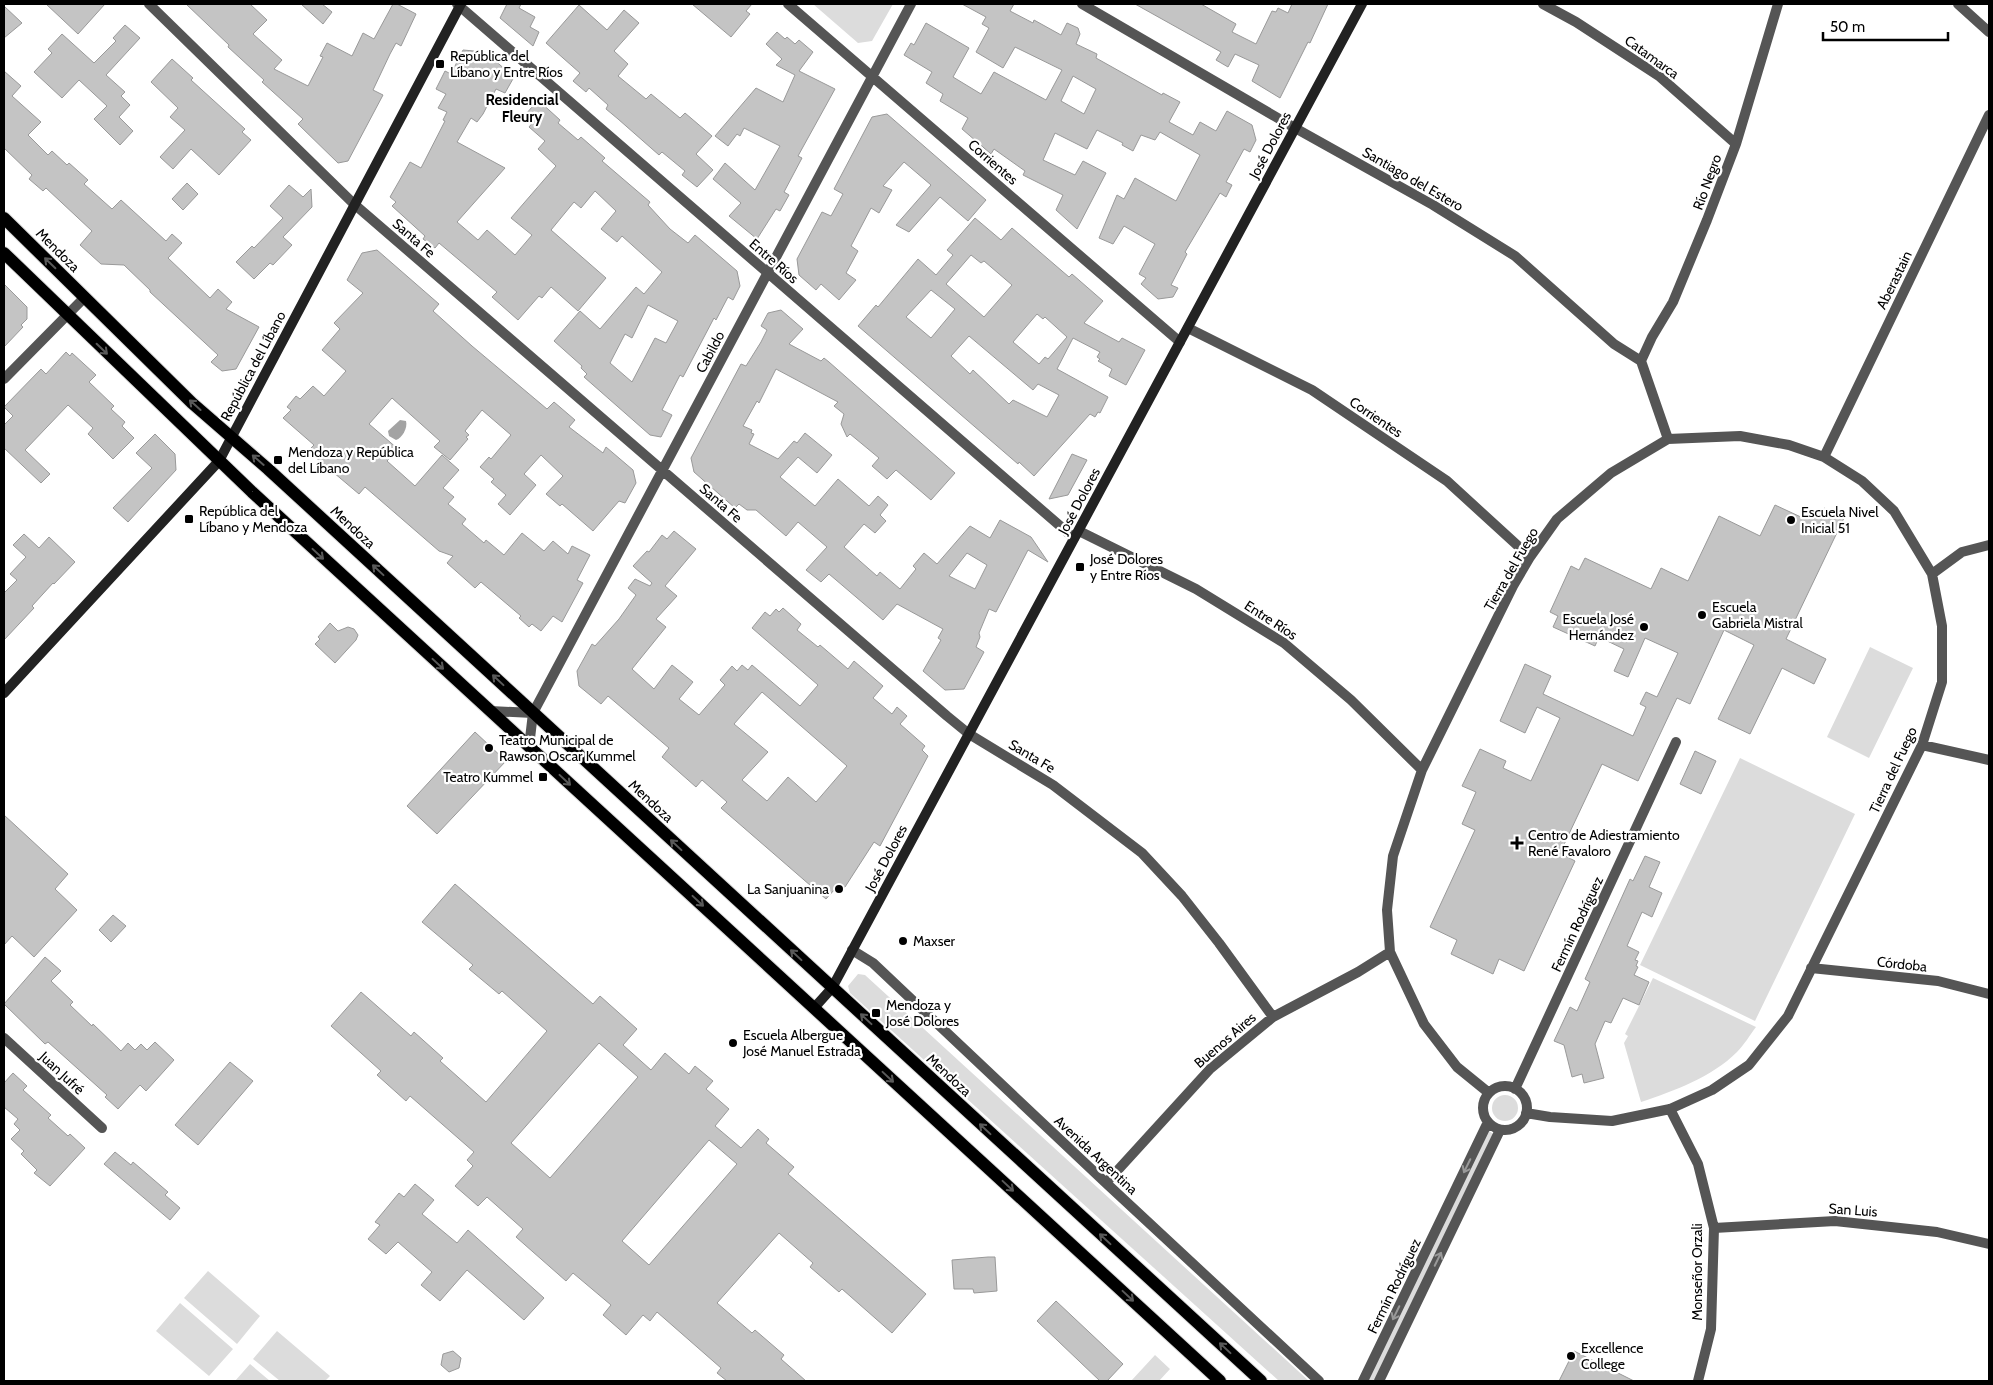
<svg xmlns="http://www.w3.org/2000/svg" width="1993" height="1385" font-family="Cabin,sans-serif">
	<style>
		.green { fill: #dcdcdc }
		.water { fill: #a3a3a3 }
		.building { fill: #c4c4c4; stroke: #999; fill-rule: evenodd }
		.lines { fill: none; stroke-linecap: round; stroke-linejoin: round }
		.primary-casing { stroke: #dbdbdb; stroke-width: 14 }
		.street { stroke: #555; stroke-width: 10 }
		.secondary { stroke: #222; stroke-width: 10 }
		.primary { stroke: #000; stroke-width: 12 }
		.oneway { stroke: #595959 }
		.oneway2 { stroke: #999 }
		.poi-dot { fill: #000; stroke: #fff; stroke-width: 2 }
		.labels { text-anchor: middle; dominant-baseline: central; stroke-width: 4.5; stroke-linejoin: round; paint-order: stroke }
		.poi-label { font-size: 14px; fill: #000; stroke: #fff; text-anchor: start }
		.street-label { font-size: 14px; fill: #000; stroke: #fff }
		.neighbourhood-label { font-size: 15px; font-weight: bold; fill: #000; stroke: #fff }
	</style>
	<rect width="100%" height="100%" fill="#fff"/>
	<path class="green" d="M813,4h80l-21,37 -14,2z
		M1870,647l43,21 -44,90 -42,-21z
		M1740,758l115,56 -100,207 -115,-56z
		M858,974l7,1 444,406h-30l-429,-388 -2,-7z
		M1653,978l103,49c-6,8 -12,18 -19,25 -25,25 -63,39 -96,50l-17,-59 4,-7 -3,-2z
		M1492 1108a13 13 0 1 1 26 0a13 13 0 1 1-26 0Z
		M1488,1130l5,4 -119,247h-7z
		M208,1271l52,45 -23,28 -53,-46z
		M180,1303l53,46 -24,27 -53,-45z
		M277,1331l53,45 -5,5h-45l-27,-22z
		M1155,1355l15,14 -11,12h-28z
		M250,1364l20,17h-35z"/>
	<path class="water" d="M400,420l6,1c2,7 -4,17 -10,19l-7,-4 -1,-5z"/>
	<path class="building" d="M46,4h59l-27,30z
		M186,4h64l17,16 -14,14 29,26 -8,9 34,17 15,-29 -3,-1 7,-13 25,13 11,-23 11,6 19,-35h4l19,10 -15,32 -5,-3 -6,11 -17,36 10,5 -35,66 -10,2 -40,-39 5,-5 -41,-37 2,-2 -36,-33 1,-2z
		M301,4h21l10,8 -9,12z
		M507,4h14l-2,4 16,9 -5,10 9,5 -6,14 -33,-28z
		M692,4h60l-6,7 4,3 -19,23z
		M962,4h52l-4,7 23,12 1,-3 27,15 6,-12 11,5 2,6 -4,10 21,10 -1,4 66,37 1,-2 17,9 -11,20 24,13 7,-13 16,9 11,-20 25,14 4,15 -6,12 -6,-3 -18,33 6,3 -6,12 -6,-4 -35,59 2,2 -16,31 7,3 -5,9 -15,2 -17,-15 5,-6 -7,-4 16,-30 -31,-18 -11,18 -14,-6 18,-43 7,4 11,-21 41,23 24,-46 -40,-23 -5,8 -14,-5 -8,16 -11,-6 1,-2 -26,-13 -10,19 -32,-16 -12,27 32,15 8,-14 23,12 -29,56 -21,-19 7,-15 -40,-20 2,-4 -31,-22 -3,5 -29,-25 6,-11 -28,-17 3,-7 -17,-11 6,-11 -28,-17 7,-12 3,2 12,-22 43,25 -16,29 28,17 13,-22 52,28 16,-30 -47,-23 -12,21 -27,-16 13,-24 -7,-4 4,-7zM1073,76l23,13 -12,25 -23,-13z
		M1135,4h66l35,20 -4,8 24,12 16,-33 4,1 2,-4 10,5 4,-9h36l-18,39 -2,-1 -28,56 -28,-17 7,-16 -24,-11 -7,13 -12,-7 5,-8z
		M579,5l28,25 17,-20 15,13 -25,28 14,13 -10,12 28,23 5,-5 29,24 5,-5 27,23 -16,18 17,16 -16,17 -15,-12 3,-4 -23,-19 -3,3 -41,-36 -12,-10 2,-4 -19,-17 -3,4 -13,-11 7,-8 -34,-30z
		M4,6l18,17 -18,15z
		M125,25l15,13 -34,37 19,17 -4,4 9,9 -11,12 14,14 -13,14 -26,-26 13,-13 -28,-26 -17,18 -28,-26 18,-19 -4,-4 14,-15 32,29 22,-22 -3,-3z
		M777,32l8,7 2,-2 8,7 4,-4 14,12 -14,19 36,18 -37,67 4,2 -18,34 5,3 -9,16 -4,-2 -19,30 -28,-23 12,-13 -28,-24 12,-16 30,27 25,-44 -36,-18 -4,8 -3,-2 -9,12 -13,-10 41,-48 27,14 12,-27 -19,-10 6,-6 -16,-15z
		M463,50l22,2 29,25 -9,16 -9,-4 -13,25 -6,8 -6,-4 -14,24 48,26 -48,54 21,18 9,-10 28,25 17,-20 -21,-17 45,-52 -18,-17 7,-8 -16,-14 5,-6 -8,-7 12,-14 22,20 -2,3 20,17 3,-3 24,21 -3,3 48,41 -2,3 22,24 18,14 7,-8 42,36 3,15 -7,14 -5,-3 -12,23 -2,-2 -31,59 -3,-2 -18,35 10,5 -11,22 -11,-2 -66,-58 3,-3 -6,-6 1,-2 -28,-25 26,-30 20,18 36,-42 8,7 18,-22 -40,-36 -5,6 -16,-13 15,-18 -21,-20 -14,17 -7,-6 -23,28 55,48 -28,33 -27,-24 -9,11 -3,-2 -21,24 -26,-23 5,-5 -58,-49 -4,5 -12,-9 2,-3 -33,-30 4,-4 -6,-5 20,-35 11,6 24,-47 -2,-1 4,-8 -9,-4 8,-14 -10,-5 9,-18 6,3zM648,305l30,16 -12,22 -11,-5 -23,44 -22,-19 15,-29 7,4z
		M172,59l21,19 -2,2 54,49 -3,3 9,8 -32,35 -28,-26 -18,20 -13,-12 25,-27 -15,-13 8,-9 -27,-26z
		M4,71l17,15 -9,10 29,26 -13,13 20,20 4,-4 15,14 2,-2 19,17 -4,4 28,25 9,-9 45,41 6,-7 10,9 -14,15 42,40 8,-9 14,13 -6,7 33,18 -23,42 -14,2 -11,-9 7,-7 -68,-63v-2l-26,-25 -23,-1 -21,-19 12,-14 -46,-43 -3,3 -14,-12 3,-4 -28,-27z
		M887,114l99,86 -18,21 -28,-24 -31,35 -13,-7 35,-40 -27,-23 -21,24 9,4 -13,23 -8,-5 -20,38 7,5 -12,22 10,7 -17,20 -18,-16 -5,6 -17,-15 -2,-16 25,-47 9,4 12,-22 -9,-5 38,-72z
		M187,183l11,11 -15,16 -11,-11z
		M289,185l14,12 8,-8 1,18 -29,30 9,8 -19,20 -3,-2 -16,16 -18,-17 16,-16 2,2 29,-30 -13,-12z
		M975,218l26,22 11,-12 57,49 3,-3 31,27 -19,22 35,19 3,-4 23,12 -19,35 -17,-9 3,-7 -14,-8 2,-2 -3,-2 3,-5 -27,-14 -16,31 51,28 -8,16 -2,-1 -3,5 -5,-3 -56,62 -15,-14 -1,2 -160,-138 18,-21 2,2 40,-48 18,16 17,-20 -6,-5zM971,255l10,8 3,-2 28,24 -28,32 -38,-33zM931,290l24,19 -24,29 -25,-21zM1037,314l6,5 2,-2 22,20 -19,22 -3,-2 -6,7 -26,-22zM969,336l64,54 5,-6 21,11 -12,22 -34,-17 -4,4 -36,-34 -3,4 -19,-18z
		M377,250l62,54 -6,7 39,35 75,63 7,-7 21,18 -6,7 34,26 3,-6 27,23 3,13 -11,20 -6,-2 -26,30 -31,-27 -2,2 -14,-12 17,-18 -22,-21 -17,19 12,11 -26,30 -12,-11 8,-9 -15,-13 3,-3 -14,-12 9,-10 2,2 20,-24 -29,-25 -17,21 4,4 -3,2 2,2 -18,21 -16,-13 6,-6 -48,-43 -23,26 29,25 -11,12 28,25 27,-31 17,15 -16,18 11,9 -6,7 18,15 -4,5 22,19 2,-3 18,15 18,-22 22,18 9,-10 15,13 4,-8 18,9 -13,25 6,3 -21,39 -9,-6 -12,15 -9,-7 -3,3 -10,-9 2,-2 -40,-34 -6,6 -28,-25 6,-7 -14,-5 -74,-64 -6,7 -51,-43 6,-6 -31,-27 8,-8 -4,-3 9,-11 4,3 13,-13 11,10 22,-25 -24,-21 18,-21 -6,-6 29,-30 -16,-13 15,-27z
		M4,284l23,23v12l-6,6 2,2 -19,20z
		M781,310l22,19 -14,15 32,17 3,-3 5,4 126,111 -24,27 -35,-30 -9,9 -15,-13 7,-8 -29,-24 -3,3 -6,-13 3,-10 -10,-8 4,-4 -62,-33 -17,34 -2,-2 -14,25 9,4 -1,3 3,1 -5,10 29,15 16,-18 3,2 8,-10 27,22 -15,18 -19,-16 -18,20 35,29 23,-27 31,27 9,-10 10,9 -8,10 6,6 -11,12 -11,-9 -20,23 33,29 3,-4 20,17 16,-20 -3,-3 11,-13 13,11 33,-38 20,12 10,-18 31,17 17,25 -20,-12 -32,62 -7,-3 -10,24 1,4 -4,10 8,5 -20,37 -19,1 -22,-19 18,-31 -3,-2 5,-9 -46,-25 -14,16 -54,-46 -8,8 -15,-12 21,-23 -29,-25 -12,14 -30,-26h-9l-8,-6 -4,4 -41,-36 -3,-14 50,-94 5,2 15,-24 6,-12 -6,-4 7,-13zM967,553l20,12 -12,24 -26,-13z
		M66,352l4,4 2,-3 24,22 -7,7 25,24 -3,3 14,13 -3,4 12,12 -21,21 -25,-25 5,-6 -25,-23 -43,45 25,24 -9,9 -37,-35v-23l9,-9 -9,-9 37,-38 5,5z
		M155,434l20,20 1,16 -48,52 -15,-14 39,-40 -16,-15z
		M1072,454l15,6 -19,35 -19,4z
		M1775,505l28,13 3,-6 13,6 5,-10 20,10 -58,121 40,20 -12,25 -32,-16 -32,66 -32,-15 36,-74 -30,-15 -34,74 -13,-6 -39,83 -36,-17 -42,89 15,8 -51,110 -25,-12 -6,15 -42,-20 6,-14 -27,-13 45,-97 -13,-6 14,-32 -14,-6 18,-37 26,12 -3,7 28,13 29,-63 -23,-11 -12,26 -25,-12 25,-57 26,12 -8,18 90,42 13,-29 -6,-3 6,-12 11,5 21,-44 -33,-15 -17,39 -14,-6 10,-22 -25,-12 -4,9 -42,-19 5,-11 -8,-4 21,-46 8,4 6,-12 66,31 10,-21 27,13 31,-65 41,20z
		M674,531l22,18 -31,37 12,10 -21,23 10,8 -34,42 22,20 18,-24 21,17 -14,17 20,16 26,-30 -5,-5 12,-14 5,5 5,-6 6,5 4,-5 48,41 18,-21 -66,-57 13,-16 5,4 6,-7 3,3 4,-4 18,16 -4,6 21,17 2,-2 28,24 6,-8 29,25 -10,12 19,16 5,-7 10,9 -7,8 25,22 -3,4 6,6 -48,90 -6,-4 -29,45 -10,2 -9,10 -105,-91 6,-6 -25,-22 -6,7 -34,-30 7,-9 -61,-52 -7,8 -22,-18 -2,-15 15,-27 3,2 24,-27 17,-24 -8,-7 7,-9 15,7 2,-3 -19,-17 14,-15 2,1 13,-17 5,4zM762,692l85,74 -31,36 -28,-25 -21,24 -25,-21 26,-28 -34,-28z
		M24,534l15,14 10,-11 26,25 -21,22 -1,-1 -21,23 2,2 -30,32v-47l13,-13 -7,-6 16,-17 -13,-12z
		M330,623l8,8 10,-4 6,2 4,6 -2,5 -21,23 -20,-19 5,-5 -2,-2z
		M475,732l31,29 -69,73 -30,-28z
		M1695,751l21,10 -15,33 -21,-10z
		M4,815l64,59 -13,15 22,21 -43,47 -22,-21 -8,9z
		M1645,856l15,6 -11,25 13,6 -10,24 -10,-5 -15,34 12,6 -4,8 3,1 -2,5 2,1 -4,8 15,7 -10,23 -16,-7 -12,25 -6,-2 -10,23 9,34 -20,5 -2,-9 -10,3 -8,-32 -10,-4 16,-34 7,4 13,-29 -5,-3 45,-100 3,2z
		M455,884l138,120 7,-8 37,33 -14,16 28,25 14,-17 24,21 6,-8 18,15 -7,8 23,20 -14,17 26,22 17,-19 11,10 -3,4 28,24 -6,7 138,120 -34,39 -50,-44 -3,3 -29,-25 3,-4 -34,-30 -62,70 35,30 3,-3 29,25 -3,4 25,22h-79l-10,-8 4,-5 -64,-56 -7,9 -7,-6 -17,20 -23,-20 8,-10 -38,-32 -7,8 -50,-44 7,-8 -36,-32 -9,9 -23,-20 18,-20 -6,-6 7,-8 -64,-56 -4,5 -29,-26 4,-4 -50,-45 30,-34 50,44 3,-4 29,26 -3,3 46,41 61,-71 -45,-40 -3,3 -30,-25 4,-4 -51,-43zM599,1043l39,34 -88,101 -39,-35zM709,1140l28,24 -88,101 -27,-24z
		M113,915l13,11 -15,16 -12,-12z
		M45,957l16,14 -10,10 22,21 -3,3 22,21 1,-2 28,27 7,-8 7,7 6,-6 6,6 8,-8 19,18 -28,31 -6,-6 -22,24 -13,-12 2,-2 -59,-53 -3,2 -41,-40z
		M230,1062l23,19 -55,64 -23,-20z
		M13,1073l14,13 -4,4 28,25 -3,3 20,18 2,-2 15,14 -35,38 -16,-13 3,-3 -16,-16 3,-3 -13,-12 9,-9 -6,-6 4,-5 -14,-12v-24z
		M115,1152l16,13 2,-3 35,30 -3,3 15,13 -10,12 -66,-56z
		M415,1184l19,16 -12,14 35,29 11,-13 76,68 -20,22 -57,-50 -27,31 -19,-16 11,-13 -34,-30 -12,12 -18,-15 12,-14 -5,-3 24,-29 5,4z
		M988,1257h7l2,34 -23,2 -1,-4h-19l-2,-29z
		M1056,1301l67,63 -16,17h-7l-63,-60z
		M453,1351l8,7 -2,10 -10,4 -8,-7 2,-11z
		M1574,1351l60,30h-75z"/>
	<g class="lines">
		<defs>
			<path id="primary" d="M4,218l188,185 76,66 993,912
				M4,253l248,239 968,889"/>
		</defs>
		<use href="#primary" class="primary-casing"/>
		<path class="street" d="M149,4l205,200 593,512 22,18 84,51 89,68 40,43 37,47 54,74
			M457,4l617,534
			M788,4l392,338
			M1082,4l213,124 138,77 82,51 99,88 27,17 27,78
			M1543,4l33,18 83,54 77,68
			M1958,4l31,28
			M1188,328l124,62 135,91 83,76
			M1641,361l11,-24 21,-35 34,-82 29,-76 42,-140
			M4,379l81,-82
			M1824,457l165,-342
			M1079,531l117,58 88,54 67,57 71,70
			M1932,574l30,-22 27,-7
			M490,711l43,2
			M1922,745l67,15
			M529,747l4,-34 378,-709
			M852,950l21,13 233,220 213,198
			M1811,968l127,13 51,13
			M4,1038l98,90
			M1483 1108a22 22 0 1 1 44 0a22 22 0 1 1-44 0Z
			M1515,1089l161,-347
			M1489,1093l-32,-26 -33,-43 -34,-72 -3,-42 6,-54 29,-86 91,-184 17,-29 27,-38 54,-46 57,-34 72,-3 49,9 35,12 38,24 32,30 38,63 10,52v56l-20,63 -134,271 -39,49 -37,25 -42,19 -58,12 -62,-4 -24,-4
			M1670,1109l28,55 16,64 -3,101 -13,52
			M1106,1183l104,-114 63,-52 85,-45 32,-20
			M1714,1228l121,-7 102,11 52,12
			M1363,1381l125,-259
			M1379,1381l121,-251"/>
		<path class="secondary" d="M4,693l215,-232 242,-457
			M814,1008l18,-20 530,-984"/>
		<use href="#primary" class="primary"/>
	</g>
	<defs><path id="oneway-shaft" d="M-6 0H5M1.5-3L5.5 0L1.5 3" fill="none" stroke-width="1.6" stroke-linecap="round" stroke-linejoin="round" transform="scale(1.25)"/></defs>
	<g class="oneway">
		<use href="#oneway-shaft" transform="translate(50 263) rotate(-136)"/>
		<use href="#oneway-shaft" transform="translate(102 349) rotate(44)"/>
		<use href="#oneway-shaft" transform="translate(195 405) rotate(-138)"/>
		<use href="#oneway-shaft" transform="translate(258 460) rotate(-139)"/>
		<use href="#oneway-shaft" transform="translate(318 554) rotate(43)"/>
		<use href="#oneway-shaft" transform="translate(378 570) rotate(-137)"/>
		<use href="#oneway-shaft" transform="translate(438 664) rotate(43)"/>
		<use href="#oneway-shaft" transform="translate(498 680) rotate(-137)"/>
		<use href="#oneway-shaft" transform="translate(565 780) rotate(43)"/>
		<use href="#oneway-shaft" transform="translate(676 845) rotate(-137)"/>
		<use href="#oneway-shaft" transform="translate(698 901) rotate(43)"/>
		<use href="#oneway-shaft" transform="translate(796 955) rotate(-137)"/>
		<use href="#oneway-shaft" transform="translate(866 1019) rotate(-137)"/>
		<use href="#oneway-shaft" transform="translate(888 1077) rotate(43)"/>
		<use href="#oneway-shaft" transform="translate(985 1129) rotate(-137)"/>
		<use href="#oneway-shaft" transform="translate(1008 1186) rotate(43)"/>
		<use href="#oneway-shaft" transform="translate(1105 1239) rotate(-137)"/>
		<use href="#oneway-shaft" transform="translate(1128 1296) rotate(43)"/>
		<use href="#oneway-shaft" transform="translate(1225 1348) rotate(-137)"/>
	</g>
	<g class="oneway2">
		<use href="#oneway-shaft" transform="translate(1467 1166) rotate(116)"/>
		<use href="#oneway-shaft" transform="translate(1438 1259) rotate(-64)"/>
		<use href="#oneway-shaft" transform="translate(1396 1313) rotate(116)"/>
	</g>
	<g class="poi-dot">
		<rect x="435" y="59" width="10" height="10" rx="2.5"/>
		<rect x="273" y="455" width="10" height="10" rx="2.5"/>
		<rect x="184" y="514" width="10" height="10" rx="2.5"/>
		<circle cx="1791" cy="520" r="5"/>
		<rect x="1075" y="562" width="10" height="10" rx="2.5"/>
		<circle cx="1702" cy="615" r="5"/>
		<circle cx="1644" cy="627" r="5"/>
		<circle cx="489" cy="748" r="5"/>
		<rect x="538" y="772" width="10" height="10" rx="2.5"/>
		<path d="M1514.5 835.5h5v5h5v5h-5v5h-5v-5h-5v-5h5z"/>
		<circle cx="839" cy="889" r="5"/>
		<circle cx="903" cy="941" r="5"/>
		<rect x="871" y="1008" width="10" height="10" rx="2.5"/>
		<circle cx="733" cy="1043" r="5"/>
		<circle cx="1571" cy="1356" r="5"/>
	</g>
	<g class="labels">
		<g class="poi-label">
			<text x="450" y="56">República del<tspan x="450" dy="16">Líbano y Entre Ríos</tspan></text>
			<text x="288" y="452">Mendoza y República<tspan x="288" dy="16">del Líbano</tspan></text>
			<text x="199" y="511">República del<tspan x="199" dy="16">Líbano y Mendoza</tspan></text>
			<text x="1801" y="512">Escuela Nivel<tspan x="1801" dy="16">Inicial 51</tspan></text>
			<text x="1090" y="559">José Dolores<tspan x="1090" dy="16">y Entre Ríos</tspan></text>
			<text x="1712" y="607">Escuela<tspan x="1712" dy="16">Gabriela Mistral</tspan></text>
			<text x="1634" y="619" text-anchor="end">Escuela José<tspan x="1634" dy="16">Hernández</tspan></text>
			<text x="499" y="740">Teatro Municipal de<tspan x="499" dy="16">Rawson Oscar Kummel</tspan></text>
			<text x="533" y="777" text-anchor="end">Teatro Kummel</text>
			<text x="1528" y="835">Centro de Adiestramiento<tspan x="1528" dy="16">René Favaloro</tspan></text>
			<text x="829" y="889" text-anchor="end">La Sanjuanina</text>
			<text x="913" y="941">Maxser</text>
			<text x="886" y="1005">Mendoza y<tspan x="886" dy="16">José Dolores</tspan></text>
			<text x="743" y="1035">Escuela Albergue<tspan x="743" dy="16">José Manuel Estrada</tspan></text>
			<text x="1581" y="1348">Excellence<tspan x="1581" dy="16">College</tspan></text>
		</g>
		<g class="street-label">
			<text transform="translate(1652 57) rotate(36)">Catamarca</text>
			<text transform="translate(1270 145) rotate(-62)">José Dolores</text>
			<text transform="translate(993 162) rotate(41)">Corrientes</text>
			<text transform="translate(1413 179) rotate(30)">Santiago del Estero</text>
			<text transform="translate(1707 182) rotate(-70)">Río Negro</text>
			<text transform="translate(414 238) rotate(41)">Santa Fe</text>
			<text transform="translate(58 250) rotate(45)">Mendoza</text>
			<text transform="translate(774 261) rotate(41)">Entre Ríos</text>
			<text transform="translate(1894 280) rotate(-64)">Aberastain</text>
			<text transform="translate(710 352) rotate(-62)">Cabildo</text>
			<text transform="translate(253 366) rotate(-62)">República del Líbano</text>
			<text transform="translate(1376 417) rotate(34)">Corrientes</text>
			<text transform="translate(1079 501) rotate(-62)">José Dolores</text>
			<text transform="translate(721 503) rotate(41)">Santa Fe</text>
			<text transform="translate(353 527) rotate(43)">Mendoza</text>
			<text transform="translate(1511 569) rotate(-60)">Tierra del Fuego</text>
			<text transform="translate(1271 620) rotate(33)">Entre Ríos</text>
			<text transform="translate(1032 756) rotate(31)">Santa Fe</text>
			<text transform="translate(1893 770) rotate(-65)">Tierra del Fuego</text>
			<text transform="translate(651 801) rotate(43)">Mendoza</text>
			<text transform="translate(886 858) rotate(-62)">José Dolores</text>
			<text transform="translate(1577 924) rotate(-65)">Fermín Rodríguez</text>
			<text transform="translate(1902 964) rotate(6)">Córdoba</text>
			<text transform="translate(1225 1040) rotate(-41)">Buenos Aires</text>
			<text transform="translate(62 1073) rotate(43)">Juan Jufré</text>
			<text transform="translate(949 1075) rotate(43)">Mendoza</text>
			<text transform="translate(1096 1155) rotate(43)">Avenida Argentina</text>
			<text transform="translate(1853 1210) rotate(4)">San Luis</text>
			<text transform="translate(1697 1272) rotate(-90)">Monseñor Orzali</text>
			<text transform="translate(1394 1286) rotate(-64)">Fermín Rodríguez</text>
		</g>
		<g class="neighbourhood-label">
			<text x="522" y="100">Residencial<tspan x="522" dy="17">Fleury</tspan></text>
		</g>
	</g>
	<rect width="1993" height="1385" fill="none" stroke="#000000" stroke-width="10"/>
	<path d="M1823 32v8h125v-8" fill="none" stroke="#000000" stroke-width="2.5"/>
	<text x="1830" y="32" font-size="15" fill="#000000" stroke="#ffffff" stroke-width="4" paint-order="stroke">50 m</text>
</svg>
